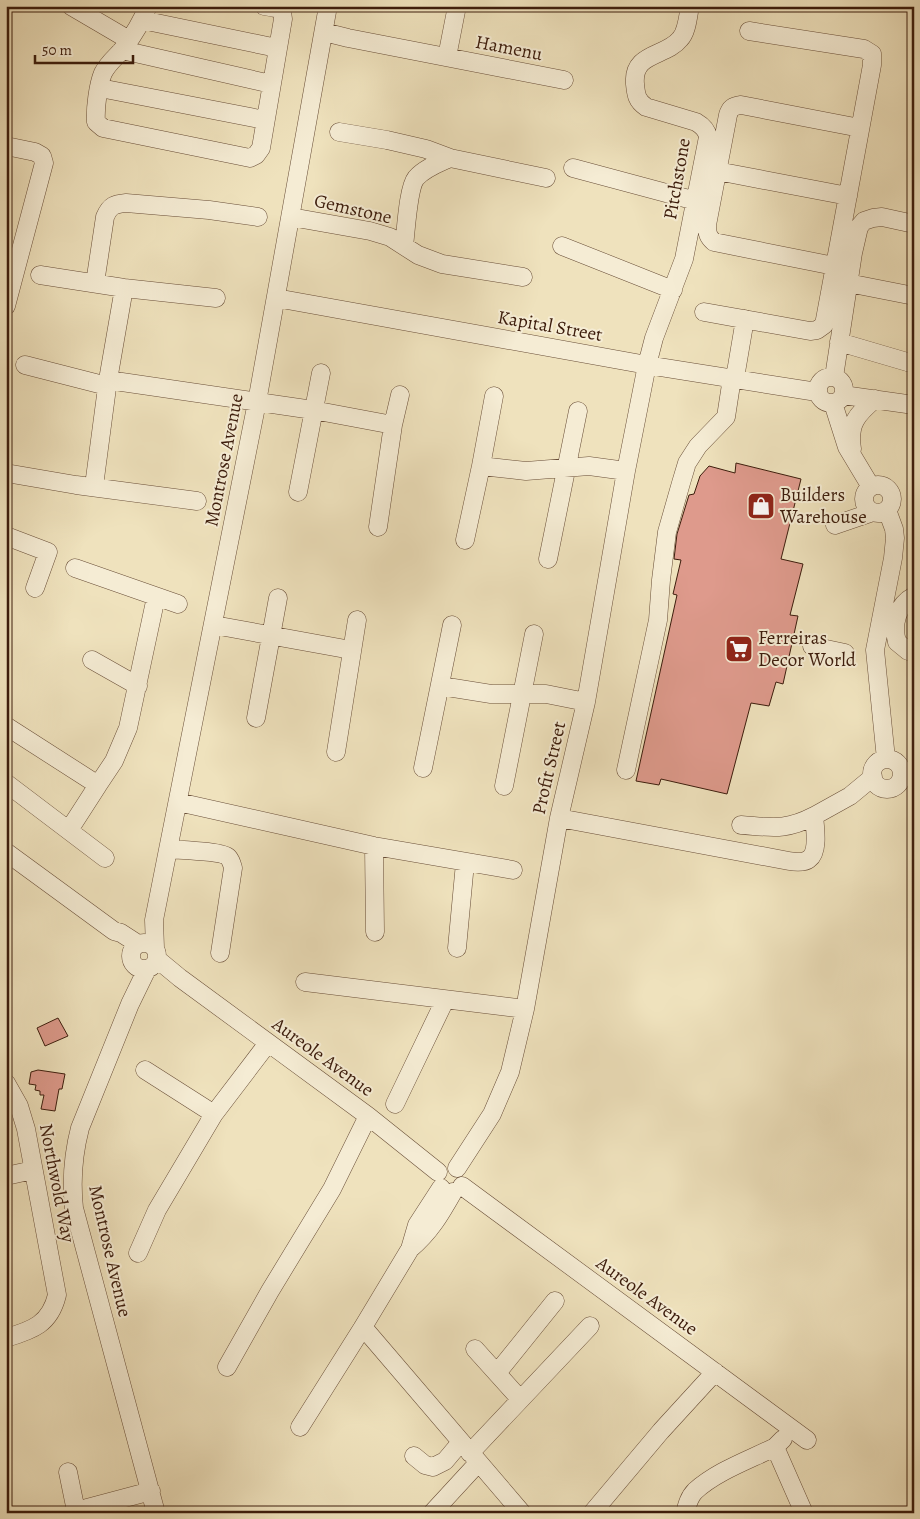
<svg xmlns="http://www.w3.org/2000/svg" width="920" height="1519" font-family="Alegreya,serif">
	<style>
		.building { fill: #de9a8c; stroke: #3c1c0c }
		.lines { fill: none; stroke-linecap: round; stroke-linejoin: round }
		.minor-casing { stroke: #694e38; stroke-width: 19 }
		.minor { stroke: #f5ecd4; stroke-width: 18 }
		.labels { text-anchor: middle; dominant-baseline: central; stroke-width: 4; stroke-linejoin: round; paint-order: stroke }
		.street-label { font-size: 19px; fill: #3c1c0c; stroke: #f5ecd4 }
		.poi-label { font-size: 19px; fill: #3c1c0c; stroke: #f5ecd4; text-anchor: start }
	</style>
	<rect width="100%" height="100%" fill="#efe2bd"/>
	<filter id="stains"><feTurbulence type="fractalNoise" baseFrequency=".004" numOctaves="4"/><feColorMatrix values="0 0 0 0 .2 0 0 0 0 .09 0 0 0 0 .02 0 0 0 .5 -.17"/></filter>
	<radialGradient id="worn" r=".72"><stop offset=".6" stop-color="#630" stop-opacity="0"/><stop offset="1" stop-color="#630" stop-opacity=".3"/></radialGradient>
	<path class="building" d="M736,463l65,16 -20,80 22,5 -13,51 8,1 -15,68 -7,-2 -7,24 -18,-3 -24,91 -66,-15 -2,6 -23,-4 41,-186 -4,-1 8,-34 -7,-1 3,-25 12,-39 5,-1 6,-18 9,-10 26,7z
		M58,1018l10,18 -23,10 -8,-18z
		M38,1070l27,4 -3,15h-3l-4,22 -14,-2 3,-14h-4v-4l-5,-1 1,-5 -7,-1 2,-12z"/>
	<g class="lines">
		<defs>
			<path id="minor" d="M71,6l58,34
				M148,6c-6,15 -15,30 -25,43 -7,8 -15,14 -20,24 -5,12 -8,36 -7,49l7,6 147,30 6,-3 5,-7 22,-129 -1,-7 -6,-4 -12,-2
				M142,20l135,28
				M324,32l24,6 216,42
				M122,50l149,34
				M447,57l10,-51
				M100,88l165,32
				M339,132l48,8 39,9 24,9 96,20
				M6,146l29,6 7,4 2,7 -38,143
				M573,168l123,33
				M717,171l131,25
				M291,217l79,14 20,6 28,18 24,9 81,13
				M404,246c2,-15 4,-58 12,-68 9,-10 23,-15 34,-20
				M562,246l111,44
				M834,266l-120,-24c-6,-5 -7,-9 -7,-17l21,-110c2,-7 5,-9 13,-10l119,23
				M40,275l84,13 92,10
				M95,283l10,-66c5,-12 10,-13 21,-14l83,7 49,7
				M848,283l66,13
				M276,298l371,67 170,27
				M704,312l106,19 7,-1 7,-5 48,-260v-11l-8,-5 -115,-18
				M839,342l75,22
				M25,365l82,21
				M818 390a13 13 0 1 1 26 0a13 13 0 1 1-26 0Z
				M834,377l19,-124 6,-26 5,-6 9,-3 9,-1 32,7
				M735,378l10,-59
				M108,380l205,30 80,15
				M843,395l71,10
				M833,403l14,44 24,40
				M852,449c-4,-25 5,-35 23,-50
				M481,466l13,-70
				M6,473l70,12 121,16
				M864 499a14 14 0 1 1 28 0a14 14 0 1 1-28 0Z
				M94,486l14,-106 16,-92
				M298,492l23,-119
				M835,525l38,-13
				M378,527l15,-102 7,-30
				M6,536l42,16 -13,36
				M465,540l16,-74 45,5 63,-5 37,5
				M548,559l30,-148
				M75,568l103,36
				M914,596c-17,9 -22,28 -17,46l11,9 6,1
				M214,625l137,25
				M812,646l33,7
				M92,660l46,26
				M441,686l50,8h55l40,8
				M256,718l22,-120
				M6,726l92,59 -29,45
				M336,752l21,-132
				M886,759l-11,-109 18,-92 2,-20 -1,-9 -7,-19
				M872 774a15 15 0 1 1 30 0a15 15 0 1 1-30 0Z
				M423,768l29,-143
				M626,770l32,-150 3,-40 6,-48 14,-49 6,-20 11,-17 28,-29 6,-39
				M6,783l99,75
				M98,785l16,-24 14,-33 28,-131
				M504,786l30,-152
				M178,802l196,44 139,24
				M559,818l230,43c6,1 15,2 20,-2 10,-7 6,-32 5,-43l36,-20 23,-19
				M741,825c31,2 44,6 73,-9
				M374,846l1,86
				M169,849c11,1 53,2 59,8 3,3 4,7 5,11l-13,85
				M6,852l108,79 7,2 17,11
				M131 956a13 13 0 1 1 26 0a13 13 0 1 1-26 0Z
				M155,948l-1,-28 103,-518 71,-396
				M457,948l8,-85
				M157,959l23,19 188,138 70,56
				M147,969l-17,35 -50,124c-7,27 -9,52 -6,80l82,305
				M305,982l220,27
				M145,1070l69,44
				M6,1083l13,23 7,23 31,166c-7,29 -24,35 -51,43
				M395,1104l50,-104
				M457,1168l35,-54 18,-42 15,-63 34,-191 27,-116 40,-231 21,-106 7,-27 30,-79 24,-122c-1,-7 -5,-11 -12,-15l-50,-15c-9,-6 -10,-12 -11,-23 -3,-32 31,-27 45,-45 7,-7 8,-23 10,-33
				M6,1176l27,-6
				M462,1186l345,254
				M441,1188l-24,37 -7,24c20,-17 30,-34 43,-57
				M138,1253l19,-43 57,-96 54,-71
				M363,1327l159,186
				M475,1349l45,50
				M227,1367l43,-76 62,-102 36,-73
				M497,1373l58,-72
				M300,1427l63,-100 47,-78
				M783,1439l-8,8 29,66
				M470,1453l120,-127
				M414,1456l11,9 8,2 12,-6 16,-19
				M68,1472l8,39 75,-20
				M432,1513l46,-50
				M592,1513l69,-82 54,-59
				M685,1513c2,-8 4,-16 10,-22 22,-20 54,-31 80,-44"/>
		</defs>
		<use href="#minor" class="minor-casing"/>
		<use href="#minor" class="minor"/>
	</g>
	<defs>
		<symbol id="shop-square" viewBox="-11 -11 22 22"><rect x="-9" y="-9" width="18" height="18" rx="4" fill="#8f2418" stroke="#f5ecd4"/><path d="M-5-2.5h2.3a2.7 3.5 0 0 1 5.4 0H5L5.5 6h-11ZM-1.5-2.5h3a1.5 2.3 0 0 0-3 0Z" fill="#fff"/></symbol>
		<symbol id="supermarket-square" viewBox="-11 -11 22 22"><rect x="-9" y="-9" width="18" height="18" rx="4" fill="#8f2418" stroke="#f5ecd4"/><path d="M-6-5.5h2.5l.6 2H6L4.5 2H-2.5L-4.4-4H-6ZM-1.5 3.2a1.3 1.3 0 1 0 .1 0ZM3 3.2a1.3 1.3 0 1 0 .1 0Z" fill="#fff"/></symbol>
	</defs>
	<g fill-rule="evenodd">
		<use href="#shop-square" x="745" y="490" width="32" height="32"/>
		<use href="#supermarket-square" x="723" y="633" width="32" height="32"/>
	</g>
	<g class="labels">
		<g class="street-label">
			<text transform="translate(509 48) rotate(11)">Hamenu</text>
			<text transform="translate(677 179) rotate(-80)">Pitchstone</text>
			<text transform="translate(353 209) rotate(13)">Gemstone</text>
			<text transform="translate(550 326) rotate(10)">Kapital Street</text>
			<text transform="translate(224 460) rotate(-79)">Montrose Avenue</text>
			<text transform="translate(549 768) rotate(-77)">Profit Street</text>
			<text transform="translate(323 1057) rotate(36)">Aureole Avenue</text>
			<text transform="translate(57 1183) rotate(79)">Northwold Way</text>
			<text transform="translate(110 1251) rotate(77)">Montrose Avenue</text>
			<text transform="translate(647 1296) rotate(36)">Aureole Avenue</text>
		</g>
		<g class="poi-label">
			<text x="780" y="495">Builders<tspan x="780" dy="22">Warehouse</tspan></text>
			<text x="758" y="638">Ferreiras<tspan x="758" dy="22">Decor World</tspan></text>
		</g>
	</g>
	<rect width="920" height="1519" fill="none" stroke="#efe2bd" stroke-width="25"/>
	<rect x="8" y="8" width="905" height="1504" fill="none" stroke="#3c1c0c" stroke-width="2.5"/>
	<rect x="12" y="12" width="895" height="1494" fill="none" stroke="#3c1c0c"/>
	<path d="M35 55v8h98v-8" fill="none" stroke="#3c1c0c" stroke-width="2.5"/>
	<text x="42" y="55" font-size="15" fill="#3c1c0c" stroke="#f5ecd4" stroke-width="4" paint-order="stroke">50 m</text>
	<rect width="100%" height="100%" filter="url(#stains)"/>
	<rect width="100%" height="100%" fill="url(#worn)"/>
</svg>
